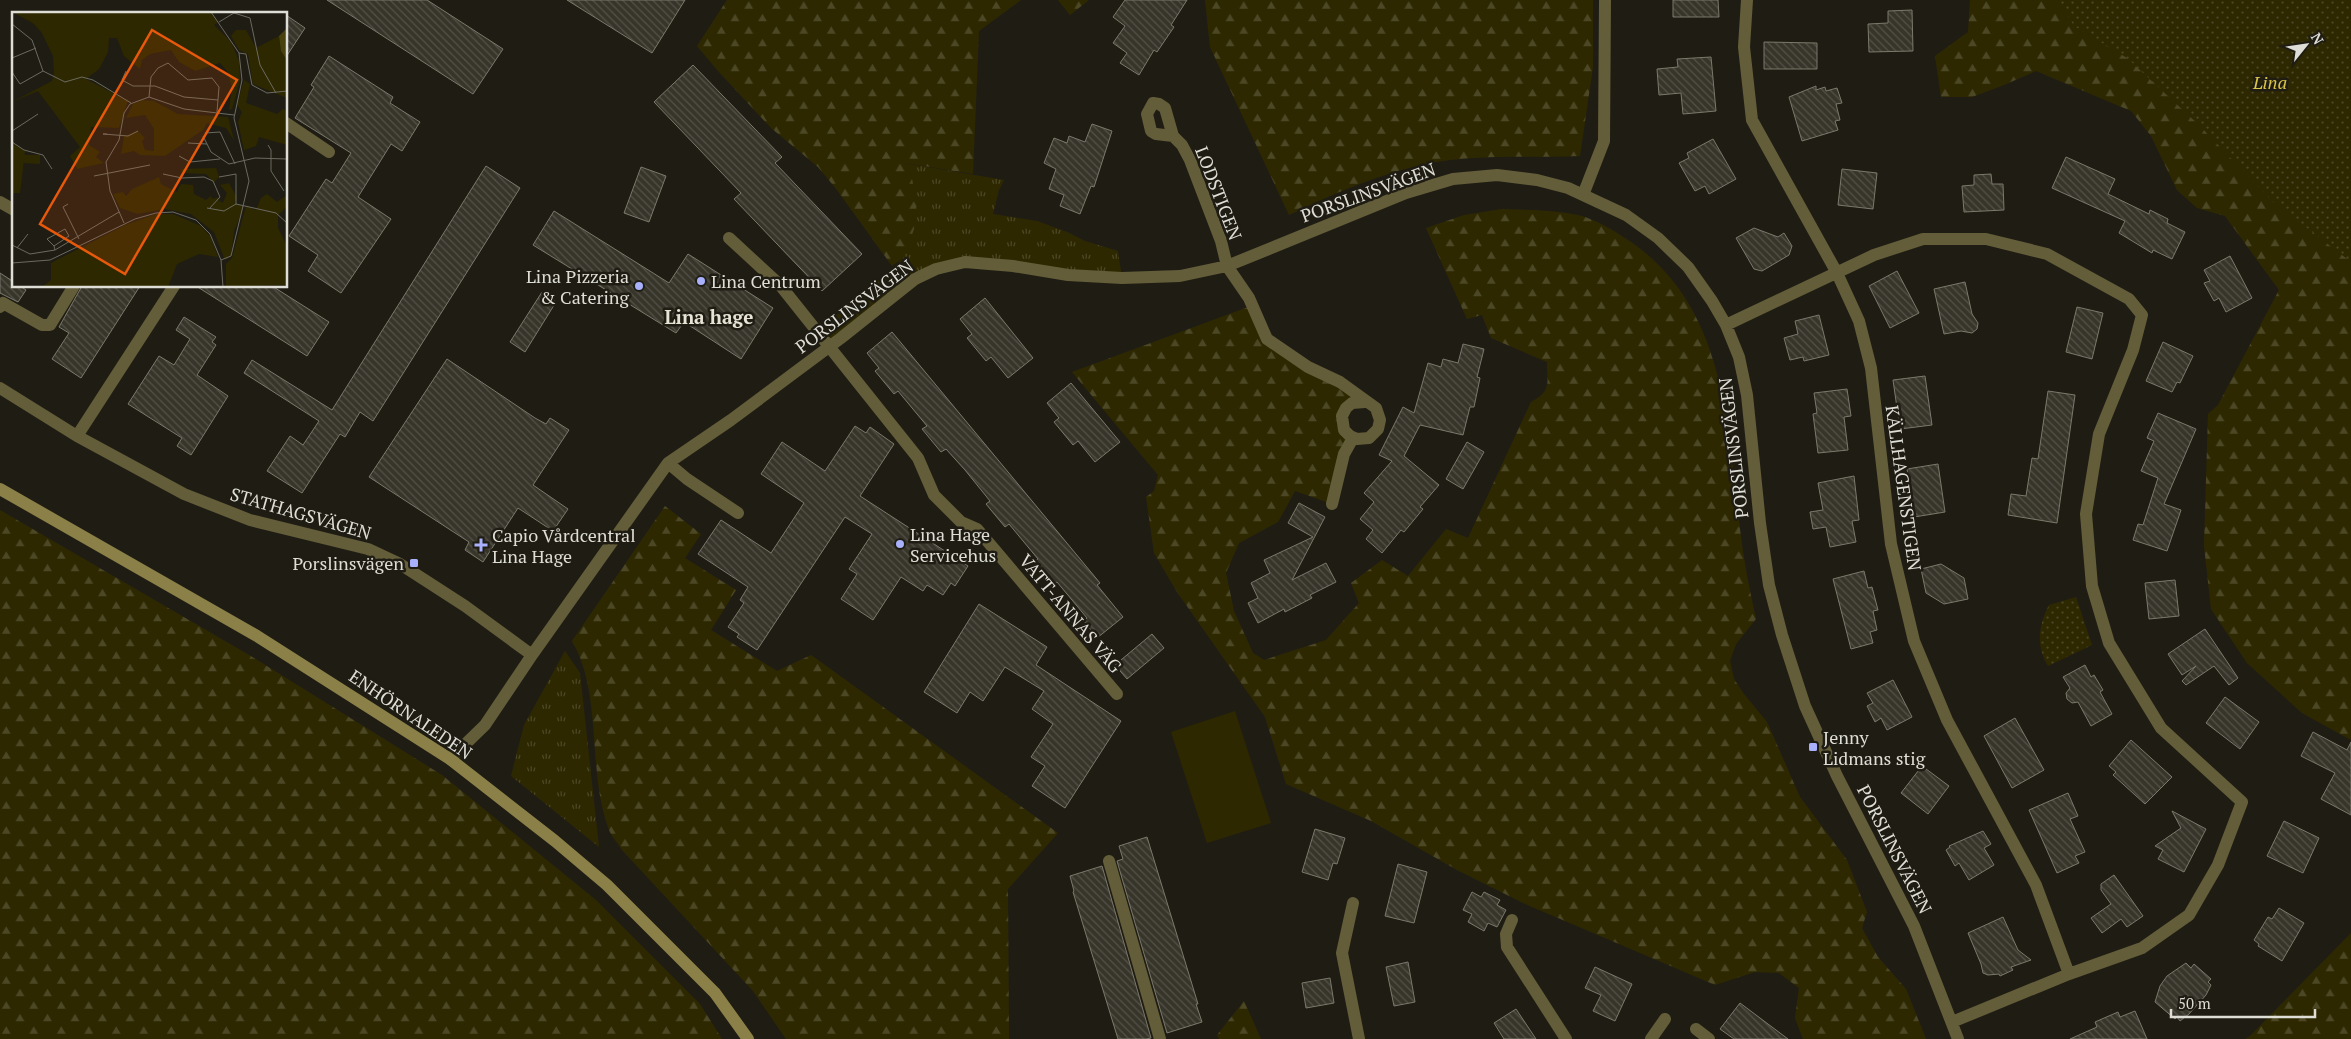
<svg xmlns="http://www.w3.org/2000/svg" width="2351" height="1039" font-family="'PT Serif',serif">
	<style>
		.grass { fill: url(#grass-tufts) }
		.forest { fill: url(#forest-firs) }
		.park { fill: url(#park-dots) }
		.pitch { fill: #2e2801 }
		.building { fill: url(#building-back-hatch); stroke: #7b796c }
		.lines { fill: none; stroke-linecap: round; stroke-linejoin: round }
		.street { stroke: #635d3a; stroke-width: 12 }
		.secondary { stroke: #8b8148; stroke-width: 12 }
		.poi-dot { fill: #a9b0fc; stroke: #1f1d13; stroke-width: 2 }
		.labels { text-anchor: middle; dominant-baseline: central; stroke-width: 5; stroke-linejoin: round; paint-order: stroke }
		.park-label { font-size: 18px; font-style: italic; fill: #dbc546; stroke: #1f1d13 }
		.street-label { font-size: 18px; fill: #deddd6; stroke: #1f1d13 }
		.poi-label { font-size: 18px; fill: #deddd6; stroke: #1f1d13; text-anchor: start }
		.neighbourhood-label { font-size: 19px; font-weight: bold; fill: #e7e4d6; stroke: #1f1d13 }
		.inset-road { fill: none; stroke: #6b6a61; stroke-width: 1 }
		.view { fill: #e8590c; fill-opacity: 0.15; stroke: #e8590c; stroke-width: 2.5 }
		.inset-edge { fill: none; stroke: #deddd6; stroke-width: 2.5 }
	</style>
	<defs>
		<pattern id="grass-tufts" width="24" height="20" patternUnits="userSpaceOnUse" patternTransform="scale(1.25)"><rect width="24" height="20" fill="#2e2801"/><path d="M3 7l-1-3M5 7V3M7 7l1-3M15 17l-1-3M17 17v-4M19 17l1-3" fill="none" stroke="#4c4725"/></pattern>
		<pattern id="forest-firs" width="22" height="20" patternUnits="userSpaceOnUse" patternTransform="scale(1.25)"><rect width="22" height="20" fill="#2e2801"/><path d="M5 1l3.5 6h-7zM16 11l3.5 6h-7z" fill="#4c4725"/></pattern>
		<pattern id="park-dots" width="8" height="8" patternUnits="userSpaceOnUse" patternTransform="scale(1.25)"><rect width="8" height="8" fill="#2e2801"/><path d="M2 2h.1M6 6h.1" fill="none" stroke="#4c4725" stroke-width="1.8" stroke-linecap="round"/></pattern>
		<pattern id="building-back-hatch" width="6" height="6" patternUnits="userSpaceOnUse" patternTransform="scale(1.25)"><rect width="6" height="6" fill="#37352a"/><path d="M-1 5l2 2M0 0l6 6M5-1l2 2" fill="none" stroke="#545248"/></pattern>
	</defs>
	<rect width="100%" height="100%" fill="#1f1d13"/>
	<path class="grass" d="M904,163l100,17 -5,10 -6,24 44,7 30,11 18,9 33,10 4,27 -109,-12 -77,3 -107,78 -13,-16 39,-30 49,-44 8,-78z
		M565,651l15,22 19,174 -88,-71 13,-51z"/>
	<path class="forest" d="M727,0h294l-42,31 -6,143 -68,-11 7,16 5,23 -3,27 -10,28 -12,9 -55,-76 -19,-23 -47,-39 -53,-57 -21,-25z
		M1058,0h31l-19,15z
		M1205,0h388v67l-13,89c-43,2 -87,-1 -130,4 -56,7 -111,31 -161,55l-79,-168z
		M1970,0h381v740l-49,-27 -55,-50 -36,-54 -7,-63 4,-132 10,-9 61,-115 -54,-74 -28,-8 -20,-18 -26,-54 -20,-25 -95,-40 -32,14 -32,12h-31l-6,-41 33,-24z
		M1502,209c25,1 51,1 76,6 17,4 35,15 50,25 109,73 98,210 117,324 3,18 7,37 11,55l-20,25 -6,17 4,18 10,15 23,28 33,75 47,63 20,52 -5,16 16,29 28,32 20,50h-123l-8,-21 4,-30 -20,-15 -24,-1 -40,13 -192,-82 -66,-33 -86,-49 -85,-37 -21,-67 -88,-125 -23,-39 -8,-56 8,-6 4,-16 -86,-103 179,-66 16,33 98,63 -16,3 -2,29 -15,70 -37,-13 -17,31 -39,21 -13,30 8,38 19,42 11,7 62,-20 33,-37 -8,-20 31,-23 26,16 38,-47 22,9 63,-136c21,-11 16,-19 16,-40l-56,-24 -9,-23 -15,4 -41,-91 38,-13z
		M665,506l36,28 -16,24 51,32 -25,40 66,41 34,-16 247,178 -50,56 1,150h-223l-33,-48 -131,-141c-4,-7 -12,-15 -14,-23 -21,-58 -5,-133 -36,-186z
		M0,510l249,145 193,120 154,125 104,104 22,35h-722z
		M2351,933v106h-106l5,-3z
		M1244,1001l17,38h-42l-2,-4z"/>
	<path class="park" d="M2058,0h293v262l-79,-61 -73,-76 -72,-67 -53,-32z
		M2076,597l16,48 -44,21c-12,-20 -10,-40 1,-61z"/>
	<path class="pitch" d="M1235,711l36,112 -64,20 -36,-111z"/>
	<path class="building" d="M327,0h100l76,49 -30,45z
		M567,0h118l-33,53z
		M1125,0h62l-16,25 3,2 -17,25 -3,-2 -15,25 -19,-12 7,-10 -14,-10 12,-17 -12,-9z
		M1673,0h45l1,17h-46z
		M1912,10l1,41 -44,1 -1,-28 20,-1v-12z
		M286,15l19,13 -19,29z
		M1764,42l53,1v26h-53z
		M329,56l64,41 -3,6 30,19 -18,29 -11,-7 -33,53 33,22 -50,74 -33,-22 10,-16 -29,-19 37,-57 6,4 19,-30 -56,-35 19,-31 -3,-2z
		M1711,57l5,54 -33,3 -2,-21 -22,2 -2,-26 21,-2 -1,-8z
		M693,65l89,92 -7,6 87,91 -40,37 -88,-92 7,-6 -87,-91z
		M1816,86v4l9,-3 1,4 11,-3 5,15 -6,1 4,16 -5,1 3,9 -36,11 -13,-44z
		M1092,124l20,7 -18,56 -3,-1 -11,28 -20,-8 4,-11 -15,-6 7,-20 -12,-6 10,-25 13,5 2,-7 16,6z
		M1713,139l23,40 -27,15 -4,-8 -10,5 -16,-28 10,-5 -2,-5z
		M2066,157l49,22 -7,15 41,20 1,-4 18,9 -1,4 18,9 -13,27 -19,-9 -1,3 -33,-20 6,-12 -73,-33z
		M486,166l34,22 -147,233 -13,-9 -15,25 -5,-3 -38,59 -35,-22 23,-35 13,9 16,-24 -75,-48 8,-13 80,50z
		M641,167l25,9 -17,46 -25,-9z
		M1842,169l35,4 -4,36 -35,-4z
		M1991,174l1,10h11l1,26 -40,2 -2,-26 12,-1v-10z
		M554,211l115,72 19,-29 85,54 -32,51 -57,-37 -8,11 -143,-88z
		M1754,228l24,9 6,-4 8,13 -3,9 -27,16 -8,-2 -18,-31z
		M2230,256l22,42 -26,14 -7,-14 -5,3 -10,-18 6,-2 -6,-11z
		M1897,271l22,42 -29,15 -21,-42z
		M0,273l14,9v4h6l6,4 -8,12 -18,-9z
		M1965,282l7,32 6,9 -1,6 -5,4 -11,-2 -17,3 -10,-45z
		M82,286h58l-59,92 -29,-19 17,-26 -10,-6z
		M196,286h76l57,36 -22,34z
		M542,292l14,10 -31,50 -15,-10z
		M985,298l48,60 -25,20 -17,-21 -5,4 -19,-23 5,-4 -12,-15z
		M2077,307l26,6 -11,46 -26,-7z
		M1819,315l10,40 -25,6 -1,-4 -13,3 -6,-22 14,-4 -3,-13z
		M184,317l32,20 -4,5 4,3 -19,30 31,21 -37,59 -14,-9 5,-8 -54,-34 31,-48 15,9 16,-26 -14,-9z
		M892,332l208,251 -3,2 26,32 -26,21 -13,-17 3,-3 -30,-36 -5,3 -19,-23 5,-3 -29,-35 -4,3 -19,-23 4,-3 -25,-31 -19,-21 -5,3 -19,-23 5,-3 -29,-35 -4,3 -19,-23 4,-3 -12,-15z
		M2163,342l30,14 -13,27 -3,-1 -5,10 -26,-11z
		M1463,344l21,5 -7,28 3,1 -6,29h-4l-7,28 -43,-10 -16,31 35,29 -19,22 3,2 -19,23 -3,-2 -19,23 -16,-14 7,-9 -13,-11 14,-17 -10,-9 28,-32 -13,-6 24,-48 11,6 14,-50 13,4 2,-8 15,4z
		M447,359l88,59 11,6 4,-6 19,12 -36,55 35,24 -15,22 -35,-23 -35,54 -18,-12 4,-8 -100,-65z
		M1925,376l7,49 -32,4 -7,-49z
		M1071,383l49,59 -25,20 -17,-21 -5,4 -19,-23 5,-4 -12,-15z
		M1847,389l4,27 -7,1 4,33 -30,3 -5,-39 4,-1 -3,-20z
		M2048,391l27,4 -18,128 -49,-8 3,-21 15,2 6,-38 6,1z
		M2158,413l38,16 -32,75 17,6 -14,41 -34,-11 5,-16 5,1 15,-47 -17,-7 13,-30 -7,-3z
		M855,426l11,7 4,-6 24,17 -34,52 108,70 -13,20 -4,-3 -8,12 -16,-10 -4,6 -22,-14 -28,43 -32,-21 16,-25 -8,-5 23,-35 -27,-17 -88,133 -20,-13 2,-3 -11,-7 16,-24 -4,-3 8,-13 -50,-33 23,-34 50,33 33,-50 -43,-29 21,-32 43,29z
		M1467,442l17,10 -21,37 -17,-10z
		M1938,464l7,48 -31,5 -7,-48z
		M1854,476l5,44 -7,1 4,21 -26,5 -4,-20 -13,2 -3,-17 13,-2 -5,-27z
		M1299,503l26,14 -33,63 34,-17 10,19 -26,13 2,3 -27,14 -1,-3 -26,14 -10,-20 10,-5 -7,-15 19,-10 -6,-13 49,-23 -25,-14z
		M1941,564l23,14 4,21 -24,5 -18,-11 -5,-24z
		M1864,571l4,17 4,-1 6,23 -5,1 4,19 -7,2 3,11 -22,6 -18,-70z
		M2175,580l4,36 -30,3 -4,-36z
		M979,604l68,43 -11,18 85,56 -56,87 -33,-22 13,-20 -14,-9 22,-33 -21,-15 12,-18 -39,-24 -22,34 -13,-9 -13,21 -33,-21z
		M2205,629l33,49 -9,7 -15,-19 -28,19 -4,-4 14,-15 -14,9 -14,-21z
		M1152,634l12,14 -37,31 -12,-14z
		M2085,665l6,12 3,-2 9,15 -3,2 12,22 -21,12 -13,-24 -6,1 -5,-4 -1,-6 4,-5 -7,-11z
		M1893,680l19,37 -25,13 -6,-12 -6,4 -8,-16 6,-3 -6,-10z
		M2225,697l34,25 -19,27 -34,-26z
		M2015,718l29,52 -32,18 -28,-52z
		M2313,732l34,18 4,-8v73l-30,-16 14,-26 -34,-17z
		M2131,740l41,37 -27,27 -32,-29 3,-3 -7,-6z
		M1922,766l27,20 -21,28 -27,-21z
		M2068,793l10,23 -8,3 15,33 -10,4 4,7 -22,10 -28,-63z
		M2172,811l34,18 -22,43 -26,-13 5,-9 -8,-4 26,-18z
		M2284,821l35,17 -16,35 -36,-17z
		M1315,829l30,9 -8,26 -4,-1 -5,17 -26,-8z
		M1983,831l8,13 -7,4 10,17 -25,15 -10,-17 -4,3 -9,-16 4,-3 -1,-1z
		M1147,837l51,167h-2l6,18 -35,11 -50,-172 6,-2 -4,-13z
		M1398,864l29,8 -13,51 -29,-7z
		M1102,866l49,172 -5,1h-28l-45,-147 1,-1 -4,-15z
		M2114,875l29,41 -16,11 -6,-8 -19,14 -11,-15 20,-14 -10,-14v-6z
		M1472,892l9,5 3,-5 16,8 -3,5 9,5 -9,17 -9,-4 -4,8 -16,-9 4,-8 -9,-4z
		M2279,908l25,15 -22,38 -24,-15 1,-2 -5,-4 14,-23 4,2z
		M2003,917l15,33 13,10 -20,7 2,3 -13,6 -1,-2 -11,1 -5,-2 -2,-9 -13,-31z
		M1408,962l7,40 -21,4 -8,-39z
		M2186,963l5,5 3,-4 17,15 -3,3 3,3 -5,10 -17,19 -9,7 -3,-4 -2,2 -20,-17 5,-16 7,-10z
		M1595,967l37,17 -17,37 -22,-10 8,-16 -16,-7z
		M1330,978l4,25 -28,5 -4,-25z
		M1740,1003l48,36h-54l-14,-10z
		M1516,1009l20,30h-32l-10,-16z
		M2135,1011l12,28h-77l27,-12 -2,-5 23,-10 2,5z"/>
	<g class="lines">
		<path class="street" d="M1747,0l-3,47 8,73 85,153 22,48 12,47 20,176 23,97 33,79 89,165 33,89
			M286,123l43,29
			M1173,136l-17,-2 -5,-3 -4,-17 6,-11 6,1 6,4 8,28 9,9 8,15 31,81 6,25 22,32 18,41 41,28 32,15 36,26 4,12 -2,9 -9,9 -12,1 -7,-3 -6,-6 -2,-14 4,-8 6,-5 13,-1
			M1583,195l21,-54 1,-141
			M0,202l14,8
			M729,238l51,47 138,173 16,37 27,27 16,7 140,165
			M0,307l3,-4 39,22h8l24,-39
			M1726,325l148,-70 49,-16h63l61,15 82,45 13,16 -9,35 -34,84 -13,80 6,72 17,57 52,85 81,74 -24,63 -29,50 -47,33 -73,26 -117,48
			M0,388l77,48 107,58 66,26 118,29 32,15 65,42 67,49
			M77,436l97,-150
			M668,463l19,16 51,34
			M1332,504l12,-50 9,-16
			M450,759l35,-34 47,-70 136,-192 63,-43 110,-82 74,-59 21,-10 29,-7 48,4 55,9 54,3 58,-2 47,-10 179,-73 47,-14 44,-4 40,5 31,8 58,27 32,23 30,29 24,34 14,24 13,32 8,38 13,128 9,62 13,50 23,71 32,70 77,150 44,113
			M1109,861l51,178
			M1353,903l-11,50 17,86
			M1512,920l-6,14 1,13 59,92
			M1696,1029l13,10
			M1651,1039l14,-20"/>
		<path class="secondary" d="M0,489l257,147 193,123 105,82 52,44 108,108 33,46"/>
	</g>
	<g class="poi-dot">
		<circle cx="701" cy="281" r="5"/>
		<circle cx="639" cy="286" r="5"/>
		<circle cx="900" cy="544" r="5"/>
		<path d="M478.5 537.5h5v5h5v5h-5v5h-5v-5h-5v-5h5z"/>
		<rect x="409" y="558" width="10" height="10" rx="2.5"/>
		<rect x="1808" y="742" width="10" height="10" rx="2.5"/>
	</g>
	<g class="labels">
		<g class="park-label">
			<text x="2270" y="82">Lina</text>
		</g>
		<g class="street-label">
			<text transform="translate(1368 192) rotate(-20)">PORSLINSVÄGEN</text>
			<text transform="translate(1219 193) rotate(69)">LODSTIGEN</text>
			<text transform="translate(854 306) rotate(-37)">PORSLINSVÄGEN</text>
			<text transform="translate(1733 448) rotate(-97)">PORSLINSVÄGEN</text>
			<text transform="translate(1904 488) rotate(82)">KÄLLHAGENSTIGEN</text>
			<text transform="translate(301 513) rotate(16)">STATHAGSVÄGEN</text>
			<text transform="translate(1071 613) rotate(50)">VATT-ANNAS VÄG</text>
			<text transform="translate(411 714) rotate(34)">ENHÖRNALEDEN</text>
			<text transform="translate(1895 849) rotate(63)">PORSLINSVÄGEN</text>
		</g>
		<g class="poi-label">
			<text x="629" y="276" text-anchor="end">Lina Pizzeria<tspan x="629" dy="21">&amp; Catering</tspan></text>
			<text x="711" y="281">Lina Centrum</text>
			<text x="910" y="534">Lina Hage<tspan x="910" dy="21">Servicehus</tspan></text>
			<text x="492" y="535">Capio Vårdcentral<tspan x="492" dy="21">Lina Hage</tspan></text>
			<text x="404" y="563" text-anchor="end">Porslinsvägen</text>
			<text x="1823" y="737">Jenny<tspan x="1823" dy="21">Lidmans stig</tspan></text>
		</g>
		<g class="neighbourhood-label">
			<text x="709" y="316">Lina hage</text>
		</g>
	</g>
	<g transform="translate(12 12)">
		<rect width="275" height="275" fill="#1f1d13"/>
		<path d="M0,0h198l8,10 -4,3 17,17 8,19 1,19 -8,29 -3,1 3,-22 -4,-16 -8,-9 -25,8 -16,-9 -8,-12 -21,4 -8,6 -2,9 -16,-13 -7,-18h-8l-1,14 -9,17 -13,10 42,22 -9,27 -28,-1 -2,18 11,7 -4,5 8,6 -27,6 -7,-13 10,-9 -42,-56 -26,11 40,-21 2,-8 -1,-17 -11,-23 -9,-10zM224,18h10l10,18 23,-12 2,15 6,9v38l-34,-14 -5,-30 -9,-4 -8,-14zM232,68l6,4 -4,19 31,11 6,-5 4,2v34l-28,-8 -3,9 -12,4 -6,-28 4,-10 -5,-7zM131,88l11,1 24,13 50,3 6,23 -8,-12 -19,-5 -4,7 -38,26 -25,-1 -6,-4 -13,3 3,-18 14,-5 7,7 -3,3 3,9 9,1v-22l-9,-14 -19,3 7,-14zM0,131l13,8 -5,42h-8zM204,156l3,9 -5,5 -8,-8 -23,-1 -2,-4zM147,165l2,7 16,8 4,-8 12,1 1,9 12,6 5,-4 1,3 8,-2 -2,3 5,3 4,-10 -7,-8 9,-2 8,15 -3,5 10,3 -10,25 -3,25 -6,4 -11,-28 -23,-18 -26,-5 -28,5 -17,-6 -7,-14 10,-2 3,4 6,-7zM255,182l10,8 10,-7v12l-9,8v13l9,18v39l-61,2v-23l6,-6 14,-52 10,4 5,-12zM144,202h17l28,12 9,10 8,21 -19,-3 -22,10 -9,23h-126l9,-7v-17l74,-38z" fill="#2e2801"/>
		<path d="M5,0h192l2,1 -36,29 -35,13h-13l-6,-17 -17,-3 -23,35 -17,9 -9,-11v-12l-12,-26z" fill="#2e2801"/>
		<path d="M12,143h16v9l-16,-1z" fill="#2e2801"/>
		<path d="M275,16v32l-6,-9 -2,-15z" fill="#49410d"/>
		<path class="inset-road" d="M199,0l28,41 7,1 6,31 15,8 20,-2M207,10l15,-9 16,5 10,47 16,28M0,12l20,16 11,31 22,11 17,-5 11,3 38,23M0,46l24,-10M114,59l-4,9 11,6h22l29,11 34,3M0,60l8,12 23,-13M137,85l2,-20 7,-9 10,-5 20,17 24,-2 7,9 -2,25M0,119l26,-17M193,121l15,-1 15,32M95,122h-4l25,2 10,-5M191,124l8,16 18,12 26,-6 32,1M0,130l12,8 19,5 9,14M176,131l19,1M256,133l3,5v21l13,20M167,144l11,6 30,-3M151,162l19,4 22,-1 9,4 7,16 -11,12M82,164l56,-11M207,165l17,-3v30M56,192l-5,3 16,32M195,196l17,3 12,-7 40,9 11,10M112,211l-14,-32 -4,-29 13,-22 5,-27 6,-9 19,-7 35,12 50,6M0,233l18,9 25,-4 64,-38M42,234l-7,-7 18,-10 4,7 -15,10 1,4M5,236l11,-14M209,248l10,-4 18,-75 -15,-63 8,-38 -3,-27M0,251l38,-3 85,-41 21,-6 17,-1 23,8 14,14 11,26 2,27"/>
		<path class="view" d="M140,18l85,50 -112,194 -85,-50z"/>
		<rect width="275" height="275" class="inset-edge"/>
	</g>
	<g transform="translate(2306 45) rotate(60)" stroke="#1f1d13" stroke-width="4" paint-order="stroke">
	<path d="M0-4L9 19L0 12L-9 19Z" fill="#deddd6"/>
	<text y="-8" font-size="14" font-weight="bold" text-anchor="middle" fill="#deddd6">N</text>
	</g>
	<path d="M2171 1009v8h144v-8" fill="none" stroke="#deddd6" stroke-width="2.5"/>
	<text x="2178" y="1009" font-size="15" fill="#deddd6" stroke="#1f1d13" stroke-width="4" paint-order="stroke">50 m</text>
</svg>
